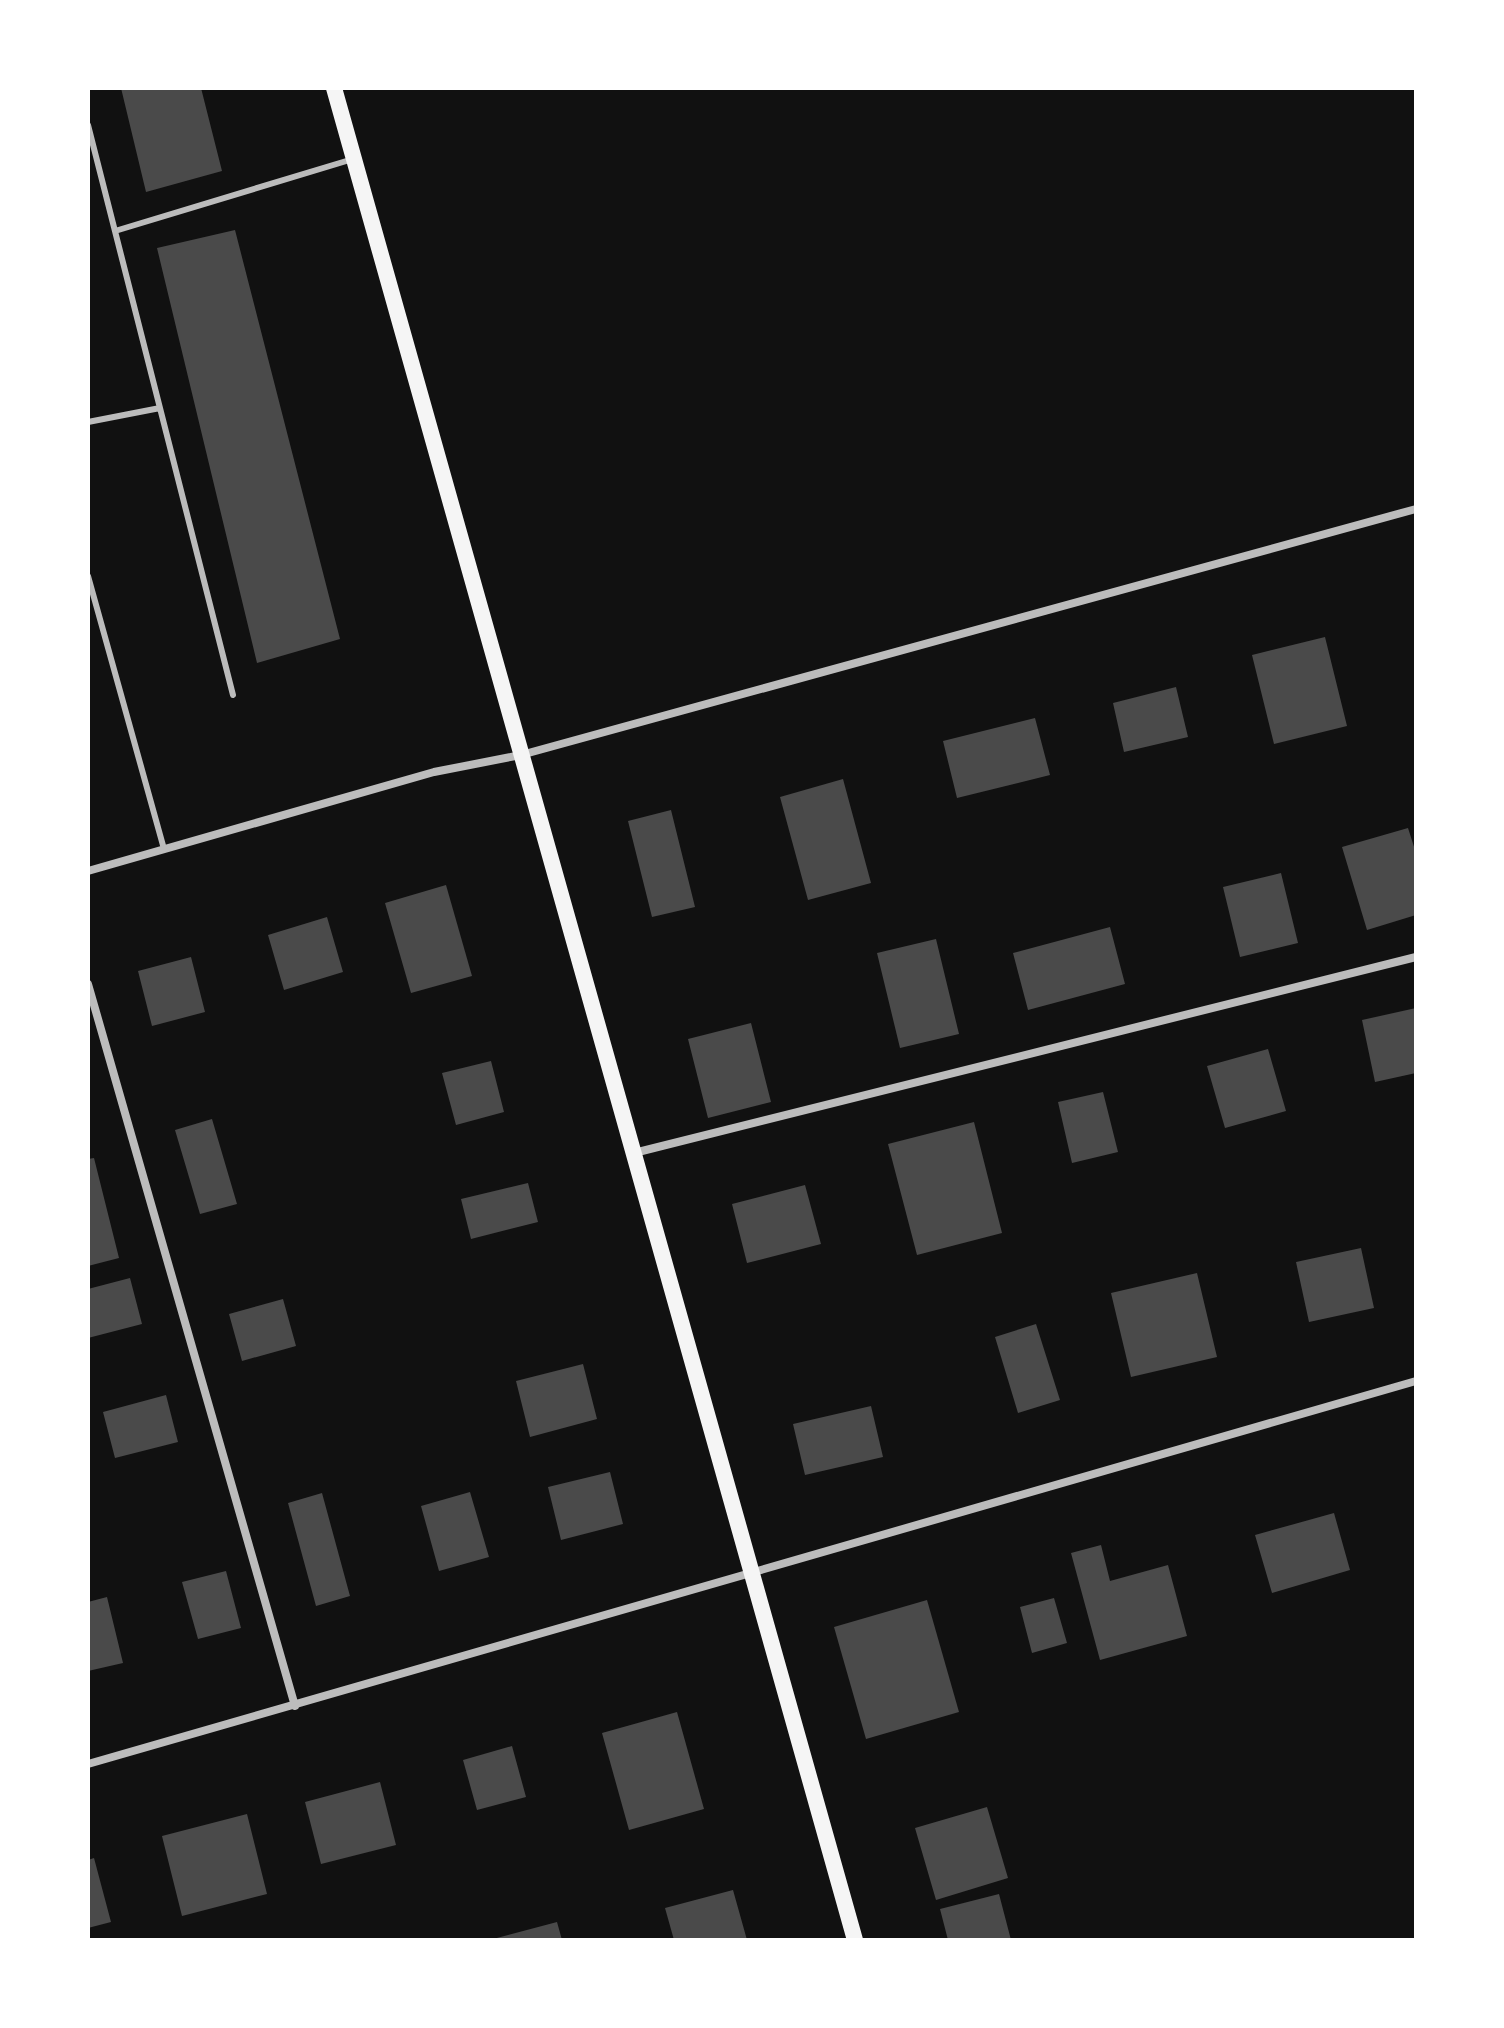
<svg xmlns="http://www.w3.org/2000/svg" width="1504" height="2028" font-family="'DejaVu Sans',sans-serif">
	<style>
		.building { fill: #4a4a4a }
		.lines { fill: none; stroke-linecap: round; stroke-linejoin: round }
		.service { stroke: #bcbcbc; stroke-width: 6 }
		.minor { stroke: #bcbcbc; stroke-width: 8 }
		.secondary { stroke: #f5f5f5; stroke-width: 16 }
	</style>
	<rect width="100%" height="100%" fill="#111"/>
	<path class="building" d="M121,88h80l21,83 -76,21z
		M235,230l105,409 -83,24 -100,-415z
		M1325,637l22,89 -73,18 -22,-89z
		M1176,687l12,50 -64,15 -11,-49z
		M1035,718l15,57 -93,23 -14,-57z
		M843,779l28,104 -63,17 -28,-103z
		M671,810l24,97 -43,10 -24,-96z
		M1408,828l8,25v62l-49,15 -25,-83z
		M1281,873l17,70 -58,14 -17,-70z
		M446,885l26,91 -61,17 -26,-90z
		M327,917l16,55 -59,18 -16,-55z
		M1110,927l15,57 -97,26 -15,-57z
		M936,939l23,95 -59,14 -23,-95z
		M191,957l14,55 -53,14 -14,-55z
		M1416,1008v65l-41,9 -13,-62z
		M751,1023l20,79 -63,16 -20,-79z
		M1268,1049l18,62 -61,17 -18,-62z
		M491,1061l13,51 -48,13 -14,-52z
		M1103,1092l15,60 -46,11 -14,-61z
		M212,1119l25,85 -37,10 -25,-84z
		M974,1122l28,111 -85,22 -29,-111z
		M94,1158l25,100 -31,8v-107z
		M528,1183l10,39 -67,17 -10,-40z
		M805,1185l16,59 -74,19 -15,-59z
		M1361,1248l13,60 -65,14 -13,-60z
		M1197,1273l20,84 -86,20 -20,-84z
		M130,1278l12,46 -54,14v-49z
		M283,1299l13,47 -54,15 -13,-47z
		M1036,1324l24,76 -42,13 -23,-76z
		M583,1364l14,55 -67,18 -14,-56z
		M166,1395l12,47 -63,16 -12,-46z
		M871,1406l12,51 -78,18 -12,-51z
		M610,1472l13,52 -62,16 -13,-53z
		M470,1492l19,65 -50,14 -18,-65z
		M322,1493l28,103 -34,10 -28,-103z
		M1334,1513l16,57 -78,23 -17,-58z
		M1101,1545l9,36 58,-16 19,71 -87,24 -29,-107z
		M226,1571l15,57 -43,11 -16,-57z
		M107,1597l16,66 -35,8v-69z
		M1054,1598l13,45 -35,10 -12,-46z
		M927,1600l32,112 -93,27 -32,-112z
		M677,1712l27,97 -75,21 -27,-97z
		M512,1746l14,51 -49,13 -14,-50z
		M380,1782l16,63 -75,19 -16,-62z
		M987,1807l21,71 -72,22 -21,-72z
		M247,1814l20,80 -85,22 -20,-80z
		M94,1858l17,64 -23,6v-68z
		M733,1890l14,50h-73l-9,-32z
		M999,1894l12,46h-63l-8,-31z
		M557,1922l5,18h-68l-1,-1z"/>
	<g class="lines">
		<path class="service" d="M88,125l145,570
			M115,231l238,-72
			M88,422l72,-14
			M88,576l76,273"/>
		<path class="minor" d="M88,871l346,-99 87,-17 895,-246
			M88,984l207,722
			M634,1153l782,-196
			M88,1764l1328,-383"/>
		<path class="secondary" d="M334,88l521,1852"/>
	</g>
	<rect width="1504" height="2028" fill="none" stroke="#ffffff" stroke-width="180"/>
</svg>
